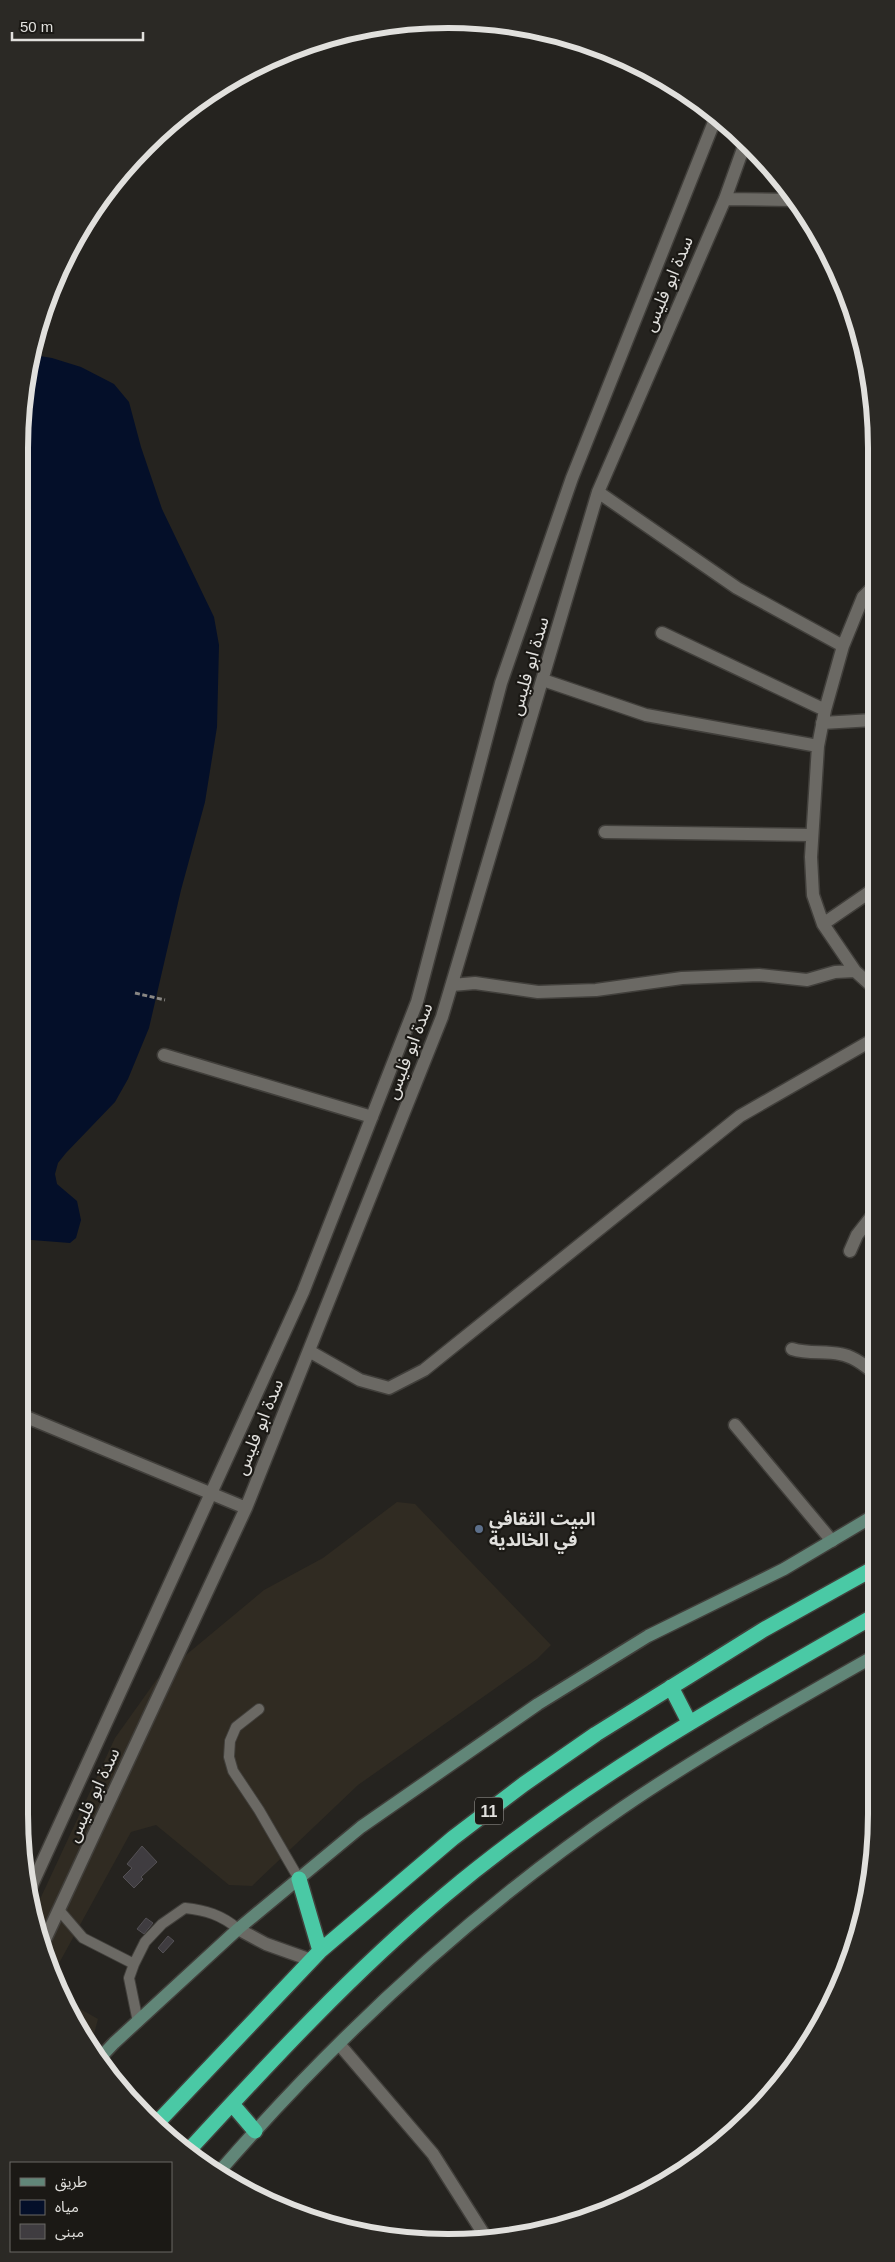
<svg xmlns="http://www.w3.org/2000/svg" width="895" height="2262" font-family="Arial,'Noto Sans Arabic',sans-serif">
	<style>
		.built { fill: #302b22 }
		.water { fill: #040f29 }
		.building { fill: #3f3c40; stroke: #535054 }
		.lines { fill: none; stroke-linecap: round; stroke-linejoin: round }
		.lane-casing { stroke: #413f3b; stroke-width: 12 }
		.street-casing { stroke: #413f3b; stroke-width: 15 }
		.secondary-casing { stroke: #413f3b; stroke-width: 15 }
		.highway-casing { stroke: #413f3b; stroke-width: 18 }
		.path { stroke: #898784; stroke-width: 3; stroke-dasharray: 5 2.5; stroke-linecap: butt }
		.lane { stroke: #6b6964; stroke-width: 10 }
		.street { stroke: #6b6964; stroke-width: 12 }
		.secondary { stroke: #618678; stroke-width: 12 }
		.highway { stroke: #4ac9a5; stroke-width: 15 }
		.service-dot { fill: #5c6f8a; stroke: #1b1915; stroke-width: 2 }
		.labels { text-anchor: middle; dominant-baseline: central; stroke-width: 4.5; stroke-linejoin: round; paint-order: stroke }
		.shield { fill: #1b1915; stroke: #a6a4a1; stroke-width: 1 }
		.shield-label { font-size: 16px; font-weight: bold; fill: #e1e0dd }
		.street-label { font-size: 18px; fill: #e1e0dd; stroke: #1b1915 }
		.poi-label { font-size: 18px; font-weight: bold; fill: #e1e0dd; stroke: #1b1915; text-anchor: start }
		.rim { fill: none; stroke: #e1e0dd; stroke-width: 6 }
	</style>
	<rect width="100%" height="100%" fill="#25231f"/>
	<path class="built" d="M397,1502l18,2 136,141 -14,14 -179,126 -106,101 -23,-1 -73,-60 -25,7 -79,144 -10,-23 -7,-43 80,-172 42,-59 107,-89 59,-32z
		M63,1999l35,20 -5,19 -6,6 -11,-15z"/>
	<path class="water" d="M34,355l18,3 29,9 33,17 15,18 12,45 21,62 52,108 5,28 -2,82 -12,75 -24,88 -32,138 -21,51 -13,23 -49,51 -8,10 -3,11 2,10 20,17 4,19 -5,18 -6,5 -51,-4v-522l3,-5 1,-11 -4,-5 3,-70 -3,-13v-165z"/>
	<path class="building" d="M142,1846l15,16 -16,15 2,2 -9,9 -11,-11 9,-9 -5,-4z
		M146,1918l7,5 -9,11 -7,-5z
		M168,1936l6,5 -11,12 -5,-5z"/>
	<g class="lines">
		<defs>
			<path id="lane" d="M259,1709l-23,18 -6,14 -1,16 4,14 26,39 40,69
				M59,1910l24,28 51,26
				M138,2022l-9,-44 5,-14 11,-22 17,-18 23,-16c20,2 37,7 53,21"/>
			<path id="street" d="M725,199l67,1
				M598,492l139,96 106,58
				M873,587l-10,10 -20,49 -18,64 -7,36 -7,111 2,38 10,29 32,47 19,17
				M662,633l163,77
				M543,680l103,35 172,31
				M822,723l51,-3
				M605,832l206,3
				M823,924l51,-35
				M452,985l23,-2 63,9 58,-2 86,-12 77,-3 48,5 28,-8 20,-1
				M164,1055l208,62
				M850,1251l7,-16 18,-23
				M19,1270l4,-11
				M792,1349c16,5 32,2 48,5 13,2 26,12 35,20
				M309,1351l51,29 29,8 35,-18 316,-254 134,-77
				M19,1414l227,94
				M735,1425l97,116
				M31,1887l272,-595 114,-290 84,-319 71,-205 144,-361
				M238,1929l28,15 45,16
				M41,1948l205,-440 196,-491 156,-525 127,-293 20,-56
				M339,2044l94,110 52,82"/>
			<path id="secondary" d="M98,2060l16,-17 124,-114 123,-102 177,-123 110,-68 136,-67 91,-54
				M218,2173c119,-137 254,-262 404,-365 82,-56 168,-104 254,-153"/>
			<path id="highway" d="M671,1687l18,35
				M299,1879l21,72
				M232,2104l23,27
				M157,2123l163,-172 133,-113 71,-54 72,-50 167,-104 113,-63
				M189,2150c82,-89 163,-177 256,-255 132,-111 281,-195 431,-280"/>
		</defs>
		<use href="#lane" class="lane-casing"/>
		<use href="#street" class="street-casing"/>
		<use href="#secondary" class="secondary-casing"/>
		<use href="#highway" class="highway-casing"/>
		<path class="path" d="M135,993l30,7"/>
		<use href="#lane" class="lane"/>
		<use href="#street" class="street"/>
		<use href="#secondary" class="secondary"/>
		<use href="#highway" class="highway"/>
	</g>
	<circle class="service-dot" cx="479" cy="1529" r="5"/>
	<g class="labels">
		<rect class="shield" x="475" y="1797.5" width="28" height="27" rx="4"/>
		<g class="shield-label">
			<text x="489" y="1811">11</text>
		</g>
		<g class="street-label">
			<text transform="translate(668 284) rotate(-67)">سدة ابو فليس</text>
			<text transform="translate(529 666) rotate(-74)">سدة ابو فليس</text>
			<text transform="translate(409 1051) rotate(-69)">سدة ابو فليس</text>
			<text transform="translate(259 1427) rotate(-68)">سدة ابو فليس</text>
			<text transform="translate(93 1795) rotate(-65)">سدة ابو فليس</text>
		</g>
		<g class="poi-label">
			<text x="489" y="1519">البيت الثقافي<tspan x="489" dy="21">في الخالدية</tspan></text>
		</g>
	</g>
	<path d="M0 0H895V2262H0ZM448 28H448A420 420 0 0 1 868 448V1814A420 420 0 0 1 448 2234H448A420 420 0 0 1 28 1814V448A420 420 0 0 1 448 28Z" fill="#2b2925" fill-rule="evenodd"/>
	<path class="rim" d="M448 28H448A420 420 0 0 1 868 448V1814A420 420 0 0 1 448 2234H448A420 420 0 0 1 28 1814V448A420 420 0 0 1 448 28Z"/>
	<rect x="10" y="2162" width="162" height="90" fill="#1b1915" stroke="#6a6965"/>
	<rect x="20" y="2178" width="25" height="8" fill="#618678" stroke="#6a6965"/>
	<text x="55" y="2187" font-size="15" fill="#e1e0dd">طريق</text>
	<rect x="20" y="2200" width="25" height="15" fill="#040f29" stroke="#6a6965"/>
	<text x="55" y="2212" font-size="15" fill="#e1e0dd">مياه</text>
	<rect x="20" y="2224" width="25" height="15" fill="#3f3c40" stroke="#6a6965"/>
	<text x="55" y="2237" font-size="15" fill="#e1e0dd">مبنى</text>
	<path d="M12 32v8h131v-8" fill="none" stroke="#e1e0dd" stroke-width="2.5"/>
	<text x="20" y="32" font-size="15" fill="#e1e0dd" stroke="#1b1915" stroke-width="4" paint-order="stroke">50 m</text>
</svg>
